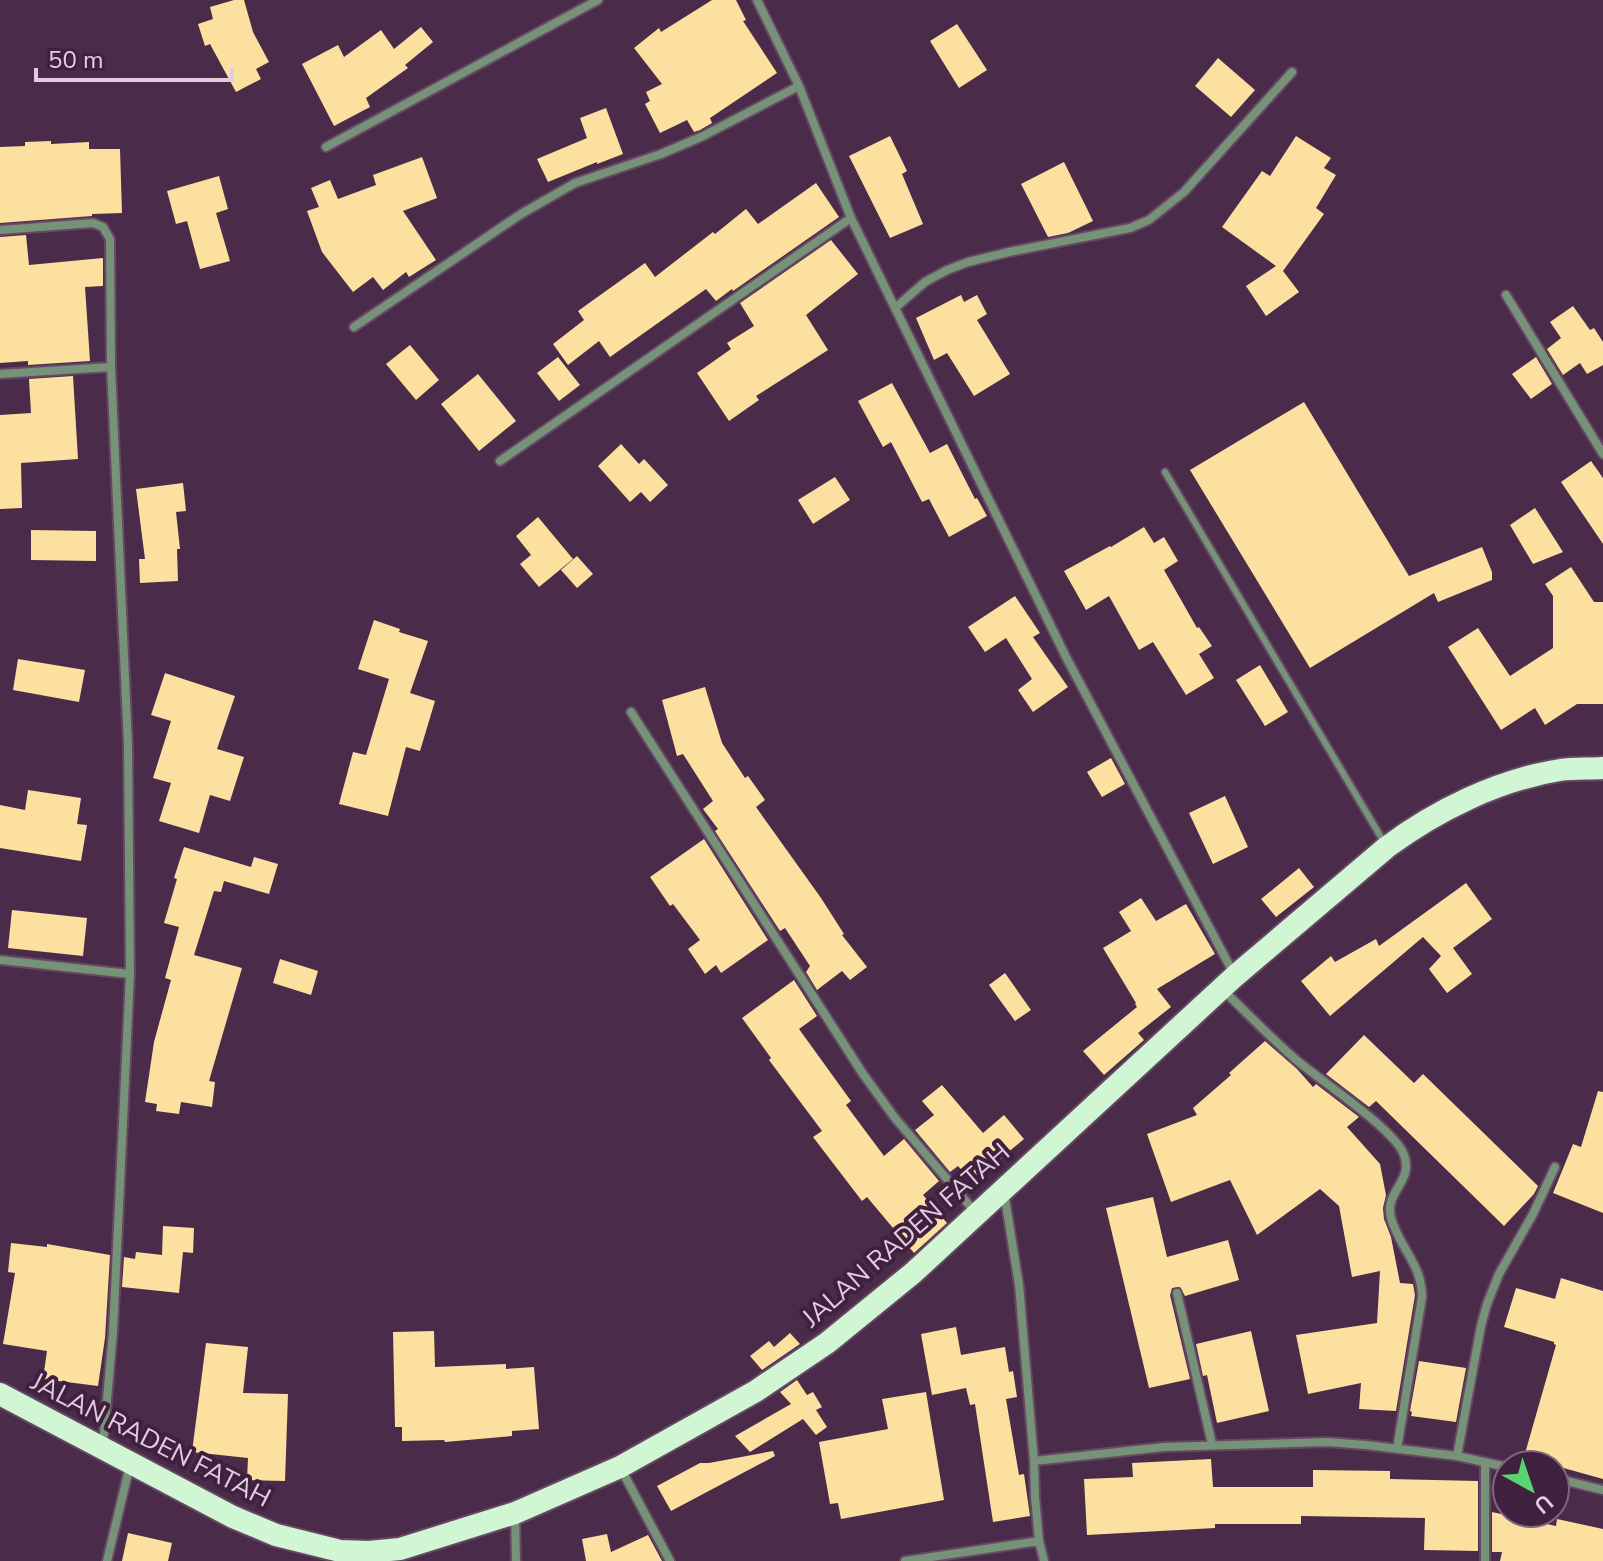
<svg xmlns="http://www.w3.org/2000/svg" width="1603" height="1561" font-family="'Nunito Sans',sans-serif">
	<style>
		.building { fill: #fce09f }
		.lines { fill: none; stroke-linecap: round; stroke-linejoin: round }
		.service-casing { stroke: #664865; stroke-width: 10 }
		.minor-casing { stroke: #664865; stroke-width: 12 }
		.trunk-casing { stroke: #664865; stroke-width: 26 }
		.service { stroke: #769279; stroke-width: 6 }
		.minor { stroke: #769279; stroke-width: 8 }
		.trunk { stroke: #d1f6d4; stroke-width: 22 }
		.labels { text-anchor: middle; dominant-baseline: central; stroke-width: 8; stroke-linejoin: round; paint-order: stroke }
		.street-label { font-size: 26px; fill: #e2cde0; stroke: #40203f }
	</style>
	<rect width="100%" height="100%" fill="#4b2b4a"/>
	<path class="building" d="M234,0h10l9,32 16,30 -13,7 5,10 -25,13 -26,-48 -5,2 -7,-22 15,-5 -3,-12z
		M712,0h24l10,20 -3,1 34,52 -67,45 2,5 -12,7 -6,2 -7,-12 -27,13 -15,-29 5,-3 -4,-9 16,-8 -28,-36 25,-20 2,4z
		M957,24l30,46 -28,18 -29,-47z
		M421,27l12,15 -28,23 3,3 -42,30 4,9 -36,19 -32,-62 36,-19 6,12 37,-27 13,19z
		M1218,58l37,32 -24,27 -36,-31z
		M606,108l17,46 -26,10v-2l-49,20 -11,-23 50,-21 -7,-20z
		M890,136l17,35 -5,3 21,50 -33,14 -41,-82z
		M1296,136l35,22 -7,10 12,7 -20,33 8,6 -41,57 16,21 -33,24 -20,-30 30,-20 -54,-39 40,-56 8,5z
		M51,141v3l38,-2v7h31l2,64 -30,1v2l-92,7v-76l25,-1v-4z
		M422,157l15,41 -34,13 33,49 -27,17 -3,-5 -23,18 -10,-13 -20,15 -31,-40 -15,-41 12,-4 -8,-19 19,-8 8,19 38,-14 -3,-10z
		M1064,162l29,59 -25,12 -20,4 -27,-53z
		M219,176l9,33 -12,4 14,48 -30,8 -13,-48 -11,3 -9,-33z
		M816,183l23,34 -106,74 -1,-2 -16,12 -10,-12 -96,68 -11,-16 -31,24 -15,-21 31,-24 -6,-9 67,-48 10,14 58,-45 2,2 31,-25 12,15z
		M26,235l3,30 74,-7v28l-18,1 5,74 -62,4v-4l-28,2v-126z
		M831,240l27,34 -52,41 22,35 -72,46 3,4 -30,21 -32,-48 34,-24 -4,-6 27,-17 -14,-23z
		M961,295l3,7 13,-7 10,19 -10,6 33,54 -36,22 -27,-43 -13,7 -18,-42z
		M1573,306l17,24 4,-2 9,14v23l-16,9 -7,-11 -17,12 -16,-26 14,-11 -11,-16z
		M410,345l29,35 -23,20 -30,-36z
		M558,357l22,28 -21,16 -22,-28z
		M1536,357l16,27 -21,15 -19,-25z
		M478,374l38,47 -37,30 -38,-47z
		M73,376l5,83 -57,4 1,45 -22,1v-94l31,-2 -2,-34z
		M892,383l38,70 17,-9 28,55 2,-1 10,18 -38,21 -20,-38 -7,3 -31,-60 -8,5 -25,-46z
		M1304,402l105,174 73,-29 10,25v8l-54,22 -4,-9 -124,75 -120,-198z
		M621,444l18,20 5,-5 24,26 -18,17 -9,-10 -11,10 -32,-36z
		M1591,461l12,17v66l-42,-62z
		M835,477l15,23 -37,24 -15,-24z
		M183,483l3,28 -10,1 4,37h-3l1,32 -38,2 -1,-24h6l-9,-70z
		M1535,508l28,44 -30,12 -23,-39z
		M538,517l35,42 -34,28 -19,-23 11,-9 -15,-19z
		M1144,527l10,16 10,-6 14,24 -14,9 33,58 2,-1 13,19 -13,8 15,24 -28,17 -33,-53 -14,8 -30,-54 -23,14 -22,-39 46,-25 1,1z
		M31,530l65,1v30l-65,-1z
		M577,556l16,18 -16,14 -16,-18z
		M1571,567l23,35h9v102h-26l-32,21 -10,-17 -34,22 -53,-83 30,-19 32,48 43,-28v-52l-8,-12z
		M1015,596l25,37 -7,4 35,50 -35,25 -15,-22 14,-11 -26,-41 -21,14 -17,-25z
		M374,620l26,9 -1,3 29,9 -18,52 25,8 -15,50 -14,-4 -18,69 -49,-12 14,-52 13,3 23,-76 -31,-10z
		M18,659l67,11 -6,32 -66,-12z
		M1260,665l28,47 -23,14 -29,-46z
		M165,673l70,23 -18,53 27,8 -14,44 -20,-6 -11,38 -40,-12 12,-38 -18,-5 18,-57 -20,-6z
		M705,687l17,56 23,35 3,-2 17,24 -9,7 65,91 23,36 -2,1 25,32 -17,13 -8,-9 -25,19 -11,-18 4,-6 -25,-38 -5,3 -65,-100 3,-2 -15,-20 10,-8 -30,-47 -6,2 -15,-56z
		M1111,758l14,26 -23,13 -15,-25z
		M28,790l53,8 -4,26 10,1 -6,36 -81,-13v-43l25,5z
		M1225,796l23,51 -35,17 -24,-51z
		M704,839l64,101 -47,33 -5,-8 -11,9 -17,-25 12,-9 -27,-36 -3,2 -20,-29z
		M184,847l67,20 3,-10 24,7 -9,30 -45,-13 -3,11 -7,-1 -20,64 48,13 -33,113 6,1 -3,25 -31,-5 -2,12 -23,-3 1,-7 -12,-2 9,-60 17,-62 -6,-2 14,-51 -15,-4 13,-44 -3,-1z
		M1299,868l15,19 -38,30 -15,-18z
		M1466,883l26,36 -39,29 19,26 -25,19 -18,-24 12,-13 -18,-19 -93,79 -29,-35 30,-25 4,6 41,-23 3,7z
		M1141,898l15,23 30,-17 29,50 -58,35 14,18 -33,26 6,7 -40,35 -21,-24 54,-44 -2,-3 1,-1 -33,-55 28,-17 -12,-19z
		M12,910l75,8 -4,38 -75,-8z
		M280,959l38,12 -7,24 -38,-12z
		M1005,973l26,37 -16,11 -26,-36z
		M794,980l23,36 -18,13 52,72 -5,4 38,51 20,-17 35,42 -16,14 24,28 -33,30 -47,-56 -5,4 -49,-64 9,-6 -53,-71 2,-2 -29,-40z
		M1364,1035l50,48 9,-9 115,112 -4,8 -30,32 -128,-125 -7,6 -43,-33z
		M1265,1041l32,28 16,18 3,-3 43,33 -12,10 33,37 6,31 -3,13 1,11 7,18 9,46 13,1 2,11 -19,116 -37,-2 2,-26 -53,11 -12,-59 81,-12 3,-52 -28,6 -13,-71 -19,-17 -63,46 -27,-55 -59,22 -24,-68 50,-19 -4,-7 38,-33 -2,-2z
		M942,1085l41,48 21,-18 20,24 -47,39 -5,-6 -5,4 -9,-10 -8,6 -35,-42 19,-15 -12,-14z
		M1598,1091l5,1v121l-50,-20 20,-49 8,3z
		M1153,1197l14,60 61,-17 11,40 -54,16 -5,-9 -8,1 -2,7 20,84 -41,9 -43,-180z
		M163,1226l31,2 -1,25 -10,-1 -4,41 -57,-6 2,-30 11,2 1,-7 26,3z
		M11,1243l36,4v-3l63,11 -5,83 -7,48 -55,-7 4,-28 -44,-7 12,-71 -7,-1z
		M1561,1278l42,13v188l-79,-22 32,-112 -2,-1v-2l-50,-15 12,-39 39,11z
		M956,1327l5,28 44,-8 4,25 4,-1 4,26 -11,2 13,76 5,-1 6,42 -37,6 -18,-118 -5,1 -4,-17 -34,7 -11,-61z
		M434,1331l1,36 71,-3v5l28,-2 5,62 -27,2v5l-67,6 -1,-2 -42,1v-14h-7l-2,-95z
		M1251,1331l18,80 -52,12 -10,-48 -4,1 -7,-32z
		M790,1333l10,11 -38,26 -12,-14 19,-15 5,6z
		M206,1343l42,4 -5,46 45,1 -3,87 -38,-1 1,-22 -56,-6z
		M1419,1361l47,7 -10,54 -45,-6 1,-4 -2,-1z
		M797,1380l10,15 6,-3 9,15 -6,3 11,17 -11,8 -13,-16 -53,33 -15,-16 56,-32 -11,-12z
		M926,1392l18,108 -103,19 -3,-16 -8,1 -11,-62 69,-13 -6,-30z
		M773,1451l2,5 -104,55 -14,-25 43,-23h9z
		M1211,1459l2,28h100v-17l77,1v8l88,2v70l-54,-1 1,-32 -124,-2v8h-86v4l-128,7 -3,-56 49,-2 -1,-14z
		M1492,1512l64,14 1,-7 46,10v32h-103l2,-9h-10z
		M128,1533l44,10 -4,18h-46z
		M607,1534l4,18 37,-17 14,26h-76l-4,-22z"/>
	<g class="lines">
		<defs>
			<path id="service" d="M1165,472l220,372"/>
			<path id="minor" d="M757,0l42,86 52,132 44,90 171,349 169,319
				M326,147l272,-147
				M0,230l93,-7 10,4 7,12 1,128 17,378 2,229 -17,358 -10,112
				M1506,295l97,159
				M895,308l30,-26 22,-12 21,-8 41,-10 121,-24 19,-8 35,-28 108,-120
				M354,327l167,-113 54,-31 86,-29 42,-18 96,-50
				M0,374l111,-7
				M500,461l351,-243
				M631,712l232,362 32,44 80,94
				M0,960l130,14
				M1223,990c24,23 47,47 71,68 24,21 102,72 110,97 10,27 -20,36 -13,63 8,29 31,46 31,79l-25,152
				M1004,1192l15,93 15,176 1,36 4,44 5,20
				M1177,1293l35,151
				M1457,1456l24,-130 6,-22 12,-30 34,-60 22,-47
				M1034,1461l130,-14 163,-5 39,3 91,11 50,11
				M620,1467l50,94
				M1555,1478l48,12
				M515,1514l1,47
				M107,1561l23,-96
				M905,1561l134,-20
				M1485,1561v-99"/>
			<path id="trunk" d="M0,1394l233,123 43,18 64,16 29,1 31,-3 115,-36 105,-46 136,-76 71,-48 86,-70 322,-297 152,-129c50,-37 111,-67 173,-77 14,-2 29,-1 43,-2"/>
		</defs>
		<use href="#service" class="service-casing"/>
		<use href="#minor" class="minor-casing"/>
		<use href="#trunk" class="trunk-casing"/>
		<use href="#service" class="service"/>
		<use href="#minor" class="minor"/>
		<use href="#trunk" class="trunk"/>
	</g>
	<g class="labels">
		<g class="street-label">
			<text transform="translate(906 1235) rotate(-41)">JALAN RADEN FATAH</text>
			<text transform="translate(151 1440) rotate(27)">JALAN RADEN FATAH</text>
		</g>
	</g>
	<g transform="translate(1531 1489) rotate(140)"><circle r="38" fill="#40203f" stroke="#81657f" stroke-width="2"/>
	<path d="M0-6L14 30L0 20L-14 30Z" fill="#57d570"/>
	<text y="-12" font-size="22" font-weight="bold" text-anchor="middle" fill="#e2cde0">U</text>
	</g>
	<path d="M36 68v12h196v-12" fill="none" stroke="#e2cde0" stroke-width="4"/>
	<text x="48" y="68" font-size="24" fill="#e2cde0" stroke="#40203f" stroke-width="6" paint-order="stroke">50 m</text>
</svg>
